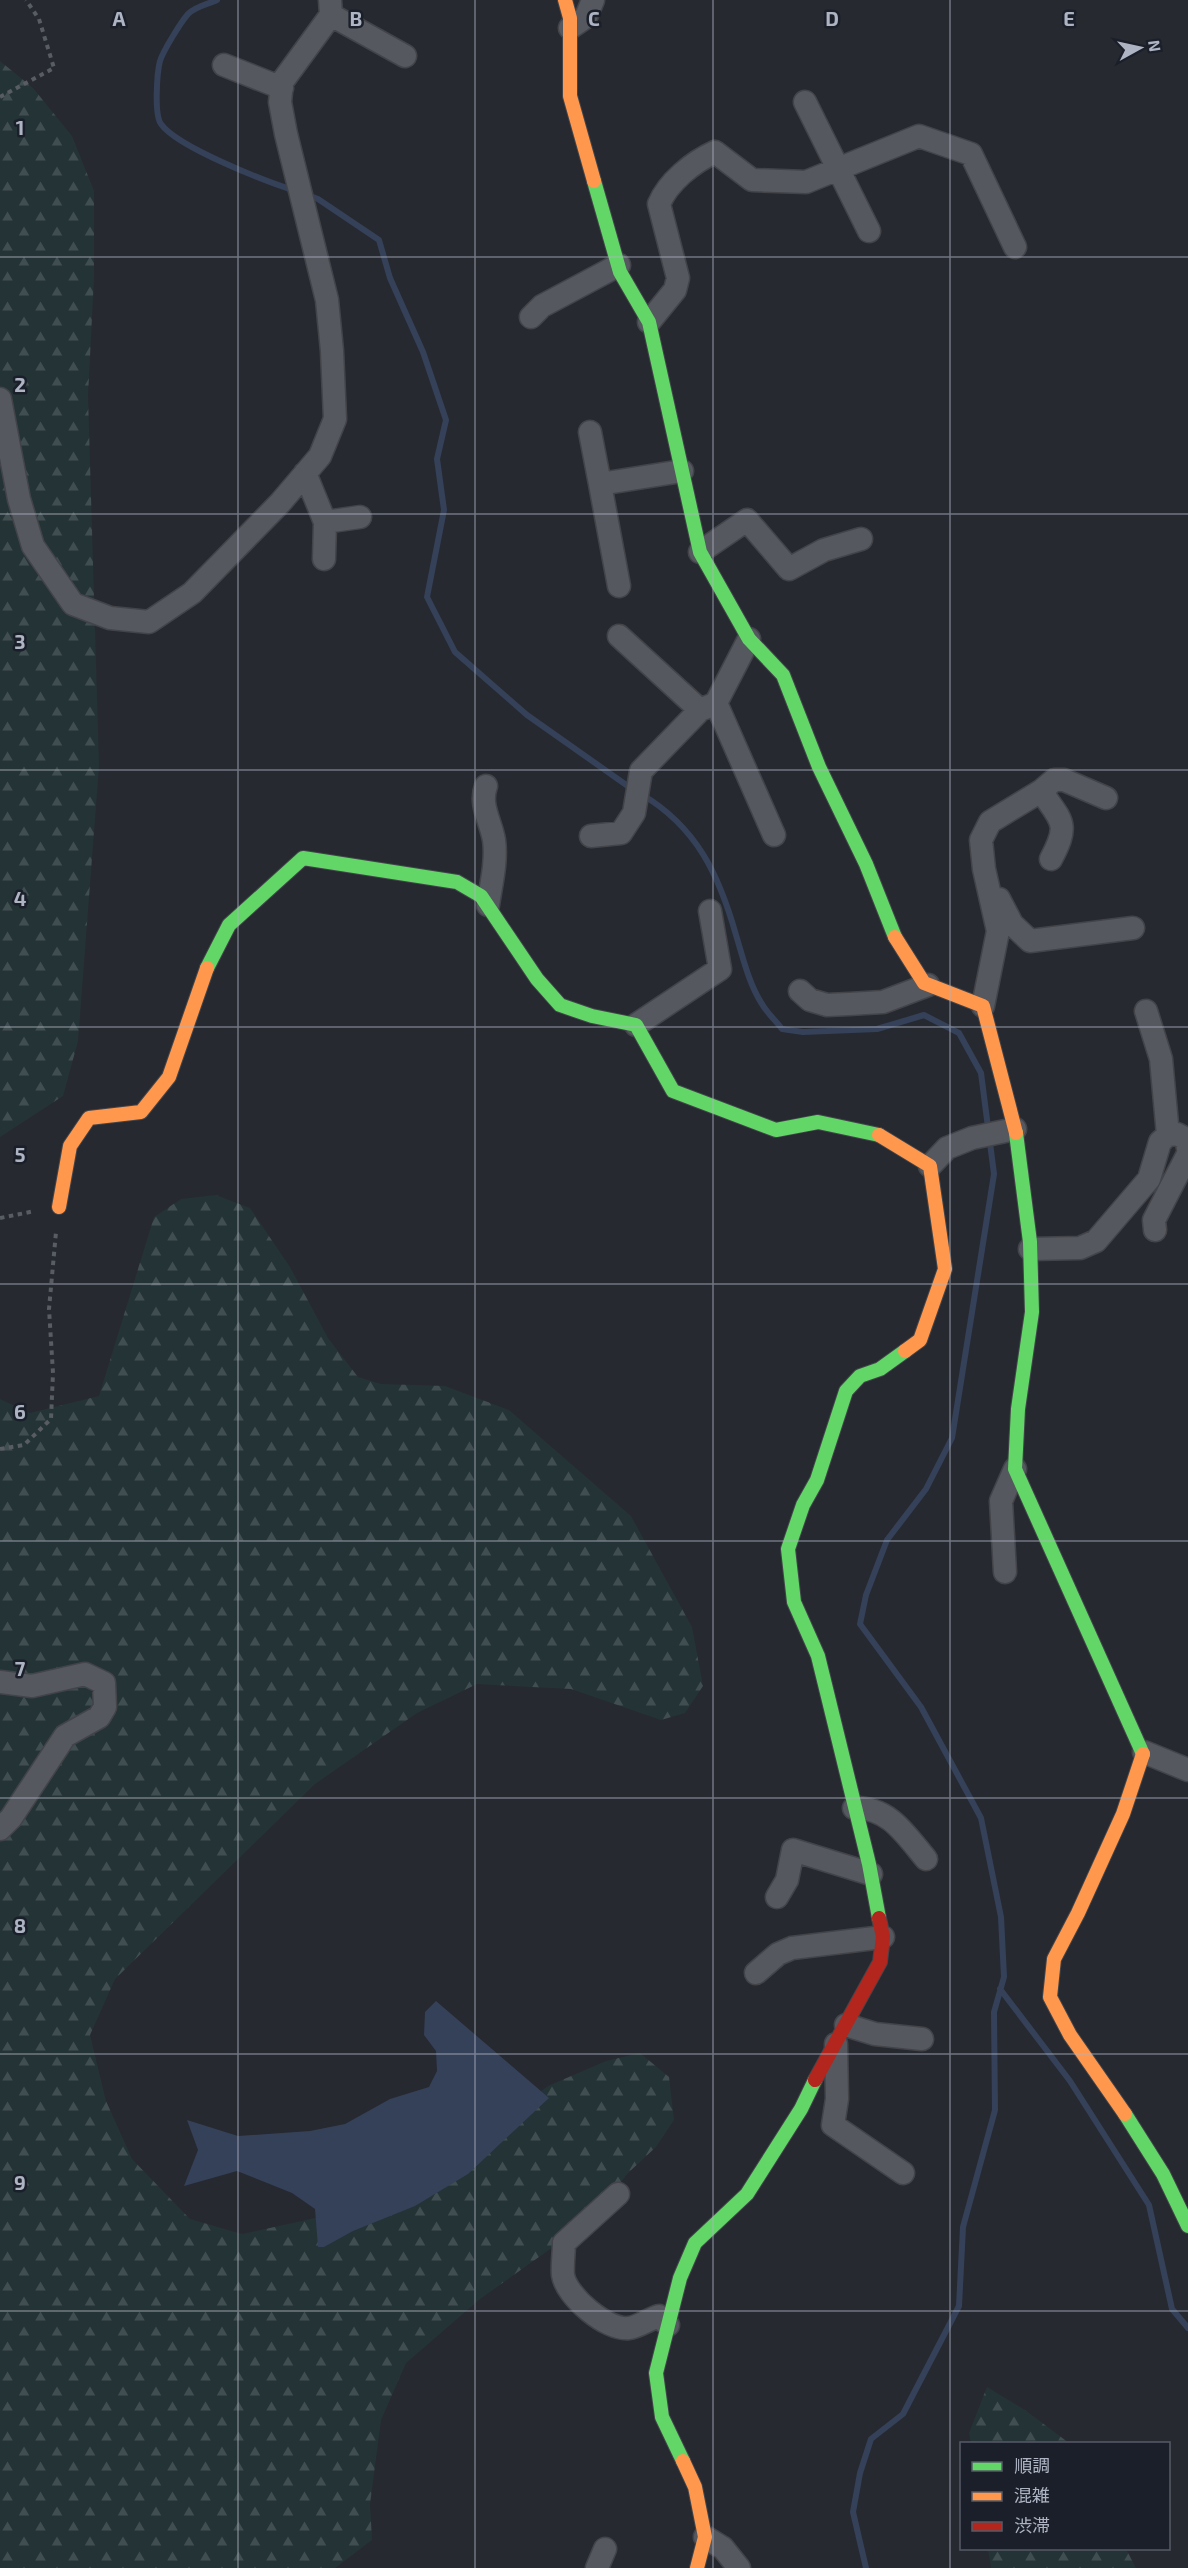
<svg xmlns="http://www.w3.org/2000/svg" width="1188" height="2568" font-family="'Exo 2','Noto Sans JP',sans-serif">
	<style>
		.forest { fill: url(#forest-firs) }
		.water { fill: #354159 }
		.lines { fill: none; stroke-linecap: round; stroke-linejoin: round }
		.stream { stroke: #354159; stroke-width: 6 }
		.street-casing { stroke: #42444a; stroke-width: 25 }
		.fast-casing { stroke: #42444a; stroke-width: 16 }
		.slow-casing { stroke: #42444a; stroke-width: 16 }
		.jam-casing { stroke: #42444a; stroke-width: 16 }
		.path { stroke: #585c63; stroke-width: 4; stroke-dasharray: 4.5 4.5; stroke-linecap: butt }
		.street { stroke: #55585f; stroke-width: 22 }
		.fast { stroke: #63d668; stroke-width: 14 }
		.slow { stroke: #ff974d; stroke-width: 14 }
		.jam { stroke: #b3261e; stroke-width: 14 }
		.grid { fill: none; stroke: #aeb4c3; stroke-width: 1.5; stroke-opacity: 0.55 }
		.grid-label { font-size: 20px; text-anchor: middle; font-weight: bold; fill: #aeb4c3; stroke: #1a1f2a; stroke-width: 5; stroke-linejoin: round; paint-order: stroke }
	</style>
	<defs>
		<pattern id="forest-firs" width="22" height="20" patternUnits="userSpaceOnUse" patternTransform="scale(1.5)"><rect width="22" height="20" fill="#243336"/><path d="M5 1l3.5 6h-7zM16 11l3.5 6h-7z" fill="#414e51"/></pattern>
	</defs>
	<rect width="100%" height="100%" fill="#262930"/>
	<path class="forest" d="M0,61l33,27 39,48 22,55v86l-6,119 11,370 -21,275 -15,55 -63,41z
		M216,1195l34,13 40,59 38,71 30,39 23,7 64,2 64,24 122,106 61,111 11,59 -18,27 -24,7 -90,-31 -94,-5 -60,29 -102,71 -200,195 -25,56 16,66 26,58 58,60 52,15 87,-19 161,-85 58,-44 58,-25 34,-8 29,24 5,43 -18,27 -28,26 -37,47 -111,79 -74,64 -25,57 -11,84 2,36 -37,28h-335v-1169l30,14 69,-17 55,-179 27,-18z
		M987,2387l38,23 44,33h-98l-2,-10z
		M988,2549h138l10,19h-145z"/>
	<path class="water" d="M436,2001l113,97 -81,76 -53,32 -62,25 -29,16h-6l-3,-38 -23,-16 -55,-22 -53,15 14,-36 -11,-30 51,16 72,-5 35,-7 45,-25 39,-12 8,-16 -1,-20 -12,-16 1,-23z"/>
	<g class="lines">
		<path class="stream" d="M217,0c-9,4 -23,7 -29,14 -7,8 -25,37 -28,47 -3,11 -6,54 1,63 16,23 106,58 135,67
			M305,194l13,5 61,41 11,38 33,74 23,68 -9,39 7,51 -17,87 28,55 72,63 105,74
			M641,794c56,33 78,81 95,141 7,23 13,49 26,69 5,9 14,17 20,25l21,3 74,-3 47,-14 35,18 22,40 13,101 -42,264 -26,51 -39,51 -21,55 -6,29 61,83 60,111 20,99 3,60 -10,35 1,98 -32,117 -4,79 -56,108 -32,25 -11,34 -7,39 13,56
			M1000,1989l70,92 79,124 23,104 16,19"/>
		<defs>
			<path id="street" d="M331,15l74,41
				M570,28l16,-11 7,-17
				M224,65l58,23
				M805,102l64,129
				M531,317l11,-11 77,-41
				M649,322l26,-32 3,-12 -19,-74c9,-22 34,-42 56,-52l37,28 54,2 113,-46 52,18 44,93
				M0,399l19,100 14,47 40,58 37,14 39,4 43,-29 88,-90 40,-47 15,-37 -3,-68 -5,-51 -41,-166 -6,-32 2,-20 49,-67 -1,-15
				M590,432l10,52 82,-13
				M305,473l20,49 -1,37
				M600,484l19,102
				M325,522l35,-5
				M700,552l47,-32 42,49 35,-19 37,-11
				M619,636l81,74 12,-5
				M749,639l-33,64 58,132
				M486,786c-7,19 5,36 8,54 3,21 -3,45 -6,65
				M1041,791l13,-11h10l42,18
				M591,836l30,-3 13,-20 7,-42 59,-61
				M999,899l13,25 18,17 103,-13
				M800,991l10,9 17,5 22,-1 34,-2 45,-17
				M983,1006l15,-75 -14,-62 -3,-29 9,-18 51,-31c21,31 29,32 10,68
				M1146,1011l15,48 7,76
				M636,1025l84,-56 -10,-58
				M930,1166l17,-18 25,-10 43,-9
				M1155,1230l-1,-10 34,-66
				M1030,1249l50,-1 16,-7 53,-62 11,-37 8,-7 9,-1 9,5 2,9
				M1005,1572l-4,-71 14,-32
				M0,1682l32,4 53,-12 19,9 1,24 -6,10 -34,19 -54,82 -11,11
				M1144,1752l44,18
				M854,1808c35,-1 51,26 72,51
				M777,1897l10,-17 6,-30 78,24
				M756,1973l22,-19 14,-6 91,-11
				M846,2025l29,9 47,5
				M836,2044l1,55 -4,26 70,48
				M618,2194l-54,49c0,10 -2,22 -1,32 3,21 44,56 66,53 9,-1 20,-9 30,-12l9,9
				M705,2537l18,11 16,20
				M597,2568l8,-19"/>
			<path id="fast" d="M594,181l26,91 29,50 51,230 49,87 34,36 36,92 47,97 29,73
				M207,968l22,-43 74,-67 154,24 24,14 56,83 23,26 32,11 44,9 37,66 103,39 42,-8 61,13
				M1016,1133l14,109 2,70 -14,97 -3,60 128,285
				M879,1918l-10,-54 -51,-208 -24,-54 -6,-53 15,-44 14,-25 29,-89 14,-15 20,-7 25,-18
				M1125,2114l38,60 25,52
				M683,2461l-21,-44 -6,-44 24,-95 15,-35 52,-49 54,-85 14,-29"/>
			<path id="slow" d="M565,0l5,18v78l24,85
				M895,937l29,46 59,23 33,127
				M879,1135l51,31 15,103 -25,71 -15,11
				M59,1207l11,-61 19,-28 52,-6 28,-35 38,-109
				M1125,2114l-55,-79 -20,-38 4,-38 24,-46 45,-99 20,-60
				M683,2461l12,26 10,50 -8,31"/>
			<path id="jam" d="M815,2080l65,-118 3,-25 -4,-19"/>
		</defs>
		<use href="#street" class="street-casing"/>
		<use href="#fast" class="fast-casing"/>
		<use href="#slow" class="slow-casing"/>
		<use href="#jam" class="jam-casing"/>
		<path class="path" d="M0,97l54,-29 -15,-49 -13,-19
			M0,1218l35,-7
			M0,1449l24,-4 27,-26 2,-46 -4,-64 7,-77"/>
		<use href="#street" class="street"/>
		<use href="#fast" class="fast"/>
		<use href="#slow" class="slow"/>
		<use href="#jam" class="jam"/>
	</g>
	<path class="grid" d="M238,0v2568M475,0v2568M713,0v2568M950,0v2568M0,257h1188M0,514h1188M0,770h1188M0,1027h1188M0,1284h1188M0,1541h1188M0,1798h1188M0,2054h1188M0,2311h1188"/>
	<g class="grid-label">
		<text x="119" y="26">A</text>
		<text x="356" y="26">B</text>
		<text x="594" y="26">C</text>
		<text x="832" y="26">D</text>
		<text x="1069" y="26">E</text>
		<text x="20" y="135">1</text>
		<text x="20" y="392">2</text>
		<text x="20" y="649">3</text>
		<text x="20" y="906">4</text>
		<text x="20" y="1162">5</text>
		<text x="20" y="1419">6</text>
		<text x="20" y="1676">7</text>
		<text x="20" y="1933">8</text>
		<text x="20" y="2190">9</text>
	</g>
	<rect x="960" y="2442" width="210" height="108" fill="#1a1f2a" stroke="#555b67" stroke-width="1.5"/>
	<rect x="972" y="2462" width="30" height="9" fill="#63d668" stroke="#555b67" stroke-width="1.5"/>
	<text x="1014" y="2472" font-size="18" fill="#aeb4c3">順調</text>
	<rect x="972" y="2492" width="30" height="9" fill="#ff974d" stroke="#555b67" stroke-width="1.5"/>
	<text x="1014" y="2502" font-size="18" fill="#aeb4c3">混雑</text>
	<rect x="972" y="2522" width="30" height="9" fill="#b3261e" stroke="#555b67" stroke-width="1.5"/>
	<text x="1014" y="2532" font-size="18" fill="#aeb4c3">渋滞</text>
	<g transform="translate(1140 48) rotate(82)" stroke="#1a1f2a" stroke-width="4.5" paint-order="stroke">
	<path d="M0-4.5L10 22L0 15L-10 22Z" fill="#aeb4c3"/>
	<text y="-9" font-size="16" font-weight="bold" text-anchor="middle" fill="#aeb4c3">N</text>
	</g>
</svg>
